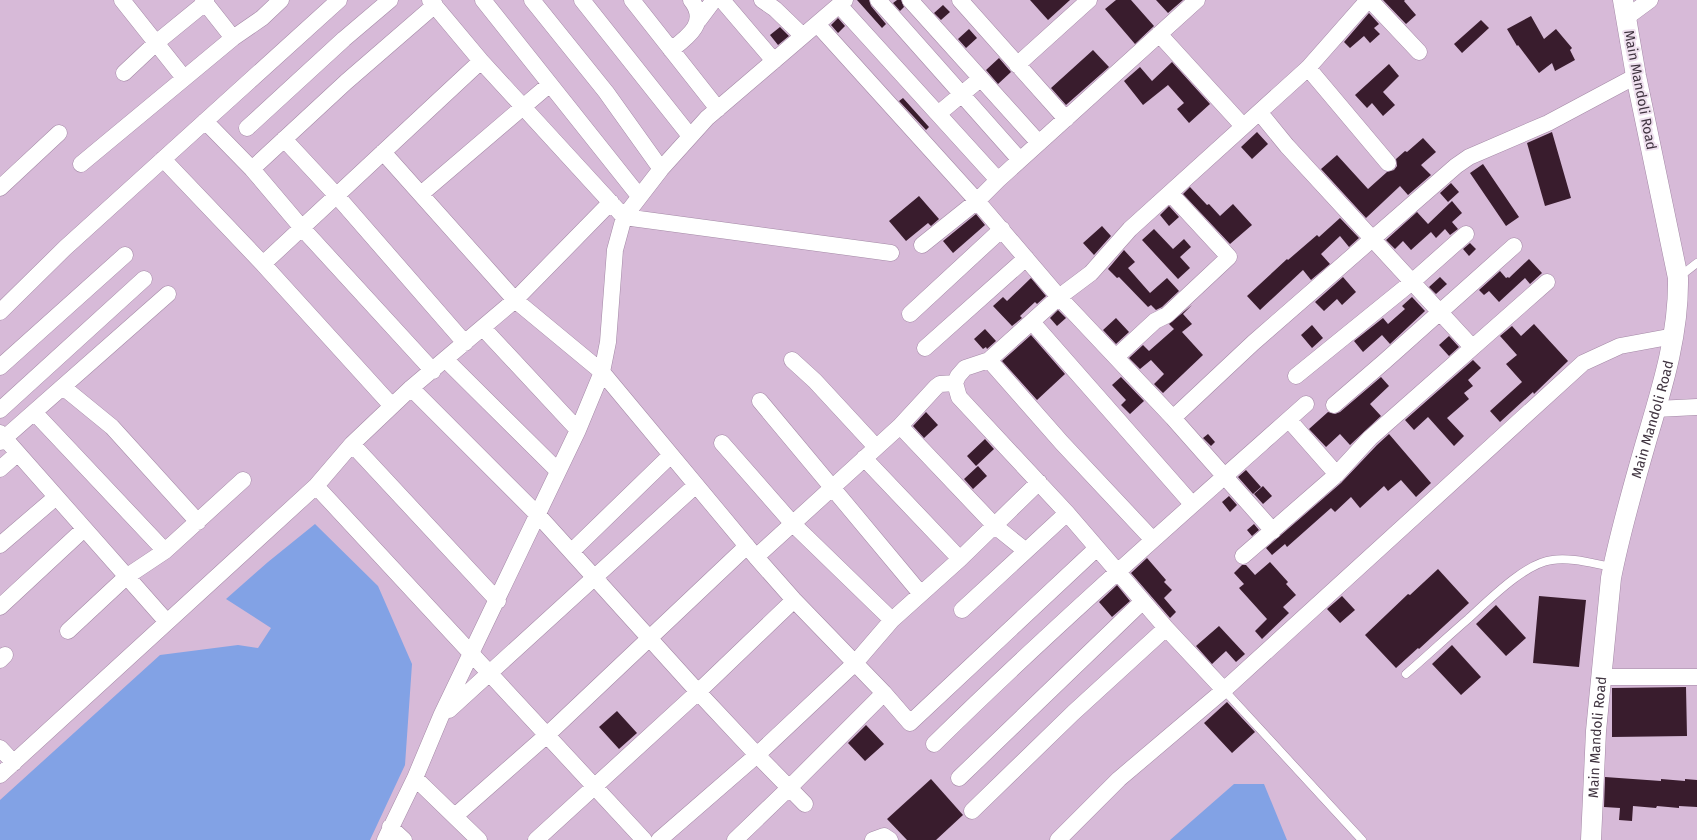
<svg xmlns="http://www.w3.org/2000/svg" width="1697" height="840" font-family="'Fira Sans',sans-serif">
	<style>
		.water { fill: #82a2e5 }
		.building { fill: #391c2d }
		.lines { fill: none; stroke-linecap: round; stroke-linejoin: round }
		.service-casing { stroke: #a489a6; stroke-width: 9 }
		.minor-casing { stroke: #a489a6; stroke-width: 17 }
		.tertiary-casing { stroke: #a489a6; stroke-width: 21 }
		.service { stroke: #fff; stroke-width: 8 }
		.minor { stroke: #fff; stroke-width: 16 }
		.tertiary { stroke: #fff; stroke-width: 20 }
		.labels { text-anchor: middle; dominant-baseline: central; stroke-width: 4; stroke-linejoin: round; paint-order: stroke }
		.street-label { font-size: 14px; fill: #403440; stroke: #efe0ef }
	</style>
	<rect width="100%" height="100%" fill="#d7bad8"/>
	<path class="water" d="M315,524l63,62 34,78 -7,101 -35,75h-370v-40l160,-145 78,-10 20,3 13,-20 -45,-29 42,-37z
		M1234,784h30l23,56h-117z"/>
	<path class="building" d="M857,0h12l2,6 15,18 -4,4z
		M897,0h4l3,7 -4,4 -7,-8z
		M1030,0h40l-22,20z
		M1116,0h15l23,26 -19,18 -30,-35z
		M1156,0h27l-15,13z
		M1383,0h22l-1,1 12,14 -10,9z
		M943,5l7,7 -9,8 -7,-7z
		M1369,13l10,11 -5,4 6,6 -10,9 -6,-7 -14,12 -6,-6z
		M1531,16l13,23 12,-10 16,19 -2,2 5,10 -20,11 -3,-8 -13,10 -21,-28 -1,1 -10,-17z
		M838,18l7,8 -7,7 -7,-8z
		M1481,20l8,8 -27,25 -8,-9z
		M780,27l9,9 -11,9 -8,-10z
		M969,29l8,9 -11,10 -8,-9z
		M1093,50l16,17 -43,38 -15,-17z
		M999,58l12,14 -13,12 -12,-14z
		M1172,62l38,42 -21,19 -12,-14 7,-6 -16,-18 -25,20 -19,-24 16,-14 12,14z
		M1389,64l10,12 -16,16 12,13 -12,11 -11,-13 -5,5 -12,-13z
		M903,98l26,29 -3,3 -27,-29z
		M1257,132l11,12 -16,15 -11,-12z
		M1552,132l19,66 -26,8 -18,-63z
		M1423,138l13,14 -15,13 10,10 -23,20 -8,-9 -34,32 -45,-49 16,-14 31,34 19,-17 7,-2 3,-4 -1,-7 9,-8 2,1z
		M1483,164l36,53 -13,9 -36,-53z
		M1451,183l8,9 -11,10 -8,-9z
		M1190,187l17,18 2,-1 11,12 13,-12 19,21 -22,19 -47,-50z
		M919,196l20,23 -8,7 -3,-3 -22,18 -17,-20z
		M1452,201l10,12 -10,9 6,7 -8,6 -5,-6 -9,9 -5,-6 -20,18 -8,-9 -8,8 -9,-9 31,-28 11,12z
		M1169,206l10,11 -10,9 -9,-11z
		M976,214l9,11 -32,28 -10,-12z
		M1340,218l19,20 -10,9 -9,-11 -19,18 9,10 -19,16 -8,-10 -43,40 -13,-14 40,-37 1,1 29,-25 2,2z
		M1102,226l9,10 -17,19 -11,-12z
		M1154,229l19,20 11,-10 7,8 -11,10 10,11 -12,11 -36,-39z
		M1470,243l6,6 -7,7 -6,-7z
		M1124,250l11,12 -7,6 22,25 17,-15 12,13 -17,16 -6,3 -5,-5 -3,2 -29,-30 -2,1 -9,-9z
		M1529,259l13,14 -12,11 -5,-6 -26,24 -10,-11 -5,4 -5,-5 21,-19 6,7 2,-1 1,1z
		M1343,277l13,15 -14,13 -5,-6 -13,12 -9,-9z
		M1440,277l7,7 -11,10 -7,-7z
		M1031,278l15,18 -9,8 -2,-2 -15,14 2,2 -10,8 -19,-20 10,-9 4,4z
		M1412,297l13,14 -35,33 -8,-9 -19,17 -9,-11 29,-23 5,6 17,-15 -3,-3z
		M1192,305l-9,9 9,10 -10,8 21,23 -40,38 -9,-9 10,-10 -13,-14 -11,9 -11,-11 14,-13 6,6 25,-22 -5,-5z
		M1058,310l8,8 -9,8 -7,-8z
		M1116,318l13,14 -13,12 -13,-14z
		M1534,324l34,37 -34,33 -1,-2 -33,30 -10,-11 32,-29 -16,-18 11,-9 -17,-19 12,-10 9,10z
		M1312,325l11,13 -11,10 -11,-13z
		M985,329l11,12 -9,8 -1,-2 -3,2 -9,-10z
		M1031,335l34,39 -28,26 -35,-39z
		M1449,336l10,11 -10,9 -10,-11z
		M1473,360l8,8 -13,12 5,6 -9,7 5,6 -22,19 17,18 -10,10 -26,-29 -14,13 -9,-10z
		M1121,377l23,24 -14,13 -9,-9 5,-5 -14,-15z
		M1381,377l8,9 -19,18 11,12 -31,29 -10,-11 -14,13 -17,-18 19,-17 7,2 5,-2z
		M926,412l12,13 -14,13 -11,-12z
		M1208,434l7,8 -4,4 -8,-8z
		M1389,434l42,49 -15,14 -15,-17 -13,11 -4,-5 -24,22 -9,-11 -16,15 -4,-4 -44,39 -2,-3 -13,11 -6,-7 75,-65 36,-38z
		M985,439l9,10 -18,17 -9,-10z
		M978,466l9,10 -14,13 -9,-10z
		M1246,470l15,17 -8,7 -15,-17z
		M1263,486l9,10 -9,8 -9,-10z
		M1229,496l8,9 -7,7 -8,-10z
		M1254,524l5,6 -7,6 -5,-6z
		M1147,558l19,22 -2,2 8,8 -8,8 12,14 -6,6 -39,-45z
		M1270,562l18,20 -2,2 10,11 -13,12 6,6 -27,26 -7,-8 12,-12 -28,-31 5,-4 -10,-11 8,-8h4l9,10z
		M1438,569l31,34 -50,46 -1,-1 -22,20 -31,-33 43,-41 2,1z
		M1117,585l13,16 -18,16 -13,-15z
		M1342,596l13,14 -15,13 -13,-14z
		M1539,596l47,4 -7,67 -46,-4z
		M1496,605l30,33 -20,18 -30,-32z
		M1219,626l26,28 -9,8 -10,-11 -14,13 -16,-18z
		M1452,645l29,32 -20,18 -29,-31z
		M1686,687l1,49 -75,1v-49z
		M1227,702l28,30 -23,21 -28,-30z
		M617,711l20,22 -18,16 -20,-22z
		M866,725l18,19 -19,17 -17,-18z
		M1605,777l56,4v-2l24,2v-2l12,1v27l-18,-1v2l-22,-2 -1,2 -23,-2 -1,15 -13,-1 1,-12 -16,-1z
		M931,779l32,36 -27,25h-29l-20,-21z"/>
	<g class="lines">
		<defs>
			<path id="service" d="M1679,277l18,-14
				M1406,674c21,-18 41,-37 62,-55 20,-18 57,-56 84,-59 20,-3 42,4 61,7
				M1224,690l138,150"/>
			<path id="minor" d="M122,0l62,78
				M203,0l30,38
				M430,0l51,61 143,156 267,36
				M483,0l156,196
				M532,0l74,92 55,77
				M582,0l108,136
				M632,0l86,109
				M722,0l52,61
				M762,0l13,9 28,27
				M878,0l142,160
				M910,0l129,143
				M960,0l106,119
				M1370,0l49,52
				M839,5l159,175
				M1627,17l23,-17
				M699,20l15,-20
				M817,24l160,177 82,96 114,121 100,113
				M1159,34l84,92
				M671,50c17,-13 38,-28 20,-50
				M1017,65l72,-65
				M1308,68l80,95
				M124,73l32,-30 49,-40 1,-3
				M1260,113l27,33 185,201
				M938,114l42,-35
				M205,121l47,48 50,59 131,143
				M247,128l97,-89 46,-39
				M284,139l53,57 128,147
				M383,152l132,148 87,72 154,185 38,43 90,93 26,30 187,-175
				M163,159l100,105 129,142
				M81,164l152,-126 29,-20 19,-18
				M252,169l94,-87 89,-77
				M0,188l59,-55
				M421,194l129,-110
				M922,245l55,-44 21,-21 199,-180
				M263,264l218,-203
				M0,312l65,-64 274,-248
				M910,314l92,-85
				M1032,322l160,182
				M483,328l95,102
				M925,348l101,-90
				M1116,357l39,-36 12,-6 62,-58 -59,-64
				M446,360l112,111
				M792,360l23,21 61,66
				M989,360l73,83 91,97
				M0,367l125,-112
				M1296,376l116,-94 54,-48
				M63,387l49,40 86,95
				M411,388l127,127 160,177 59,63 48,49
				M760,401l161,193
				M1334,405l51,-44 129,-115
				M1656,409l41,-2
				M0,410l144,-131
				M34,412l131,139
				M1173,418l80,-75 203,-177 13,-9 79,-34 88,-47
				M900,426l95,100 31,25
				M0,433l167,189
				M0,442l168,-148
				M722,443l71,81 99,96
				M352,444l146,157
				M864,458l96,101
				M0,469l17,-15
				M1336,475l34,-37 177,-156
				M316,486l328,354
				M0,545l56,-48
				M572,551l99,-96
				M1243,556l92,-80 -2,-6 -44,-50
				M756,557l144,-131 36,-39 4,-3 15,-1
				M0,607l84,-78
				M962,610l105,-97
				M68,631l58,-54 39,-26 78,-71
				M0,660l5,-5
				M1601,677h96
				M1224,690l-58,-62 -99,-115 -108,-116 -4,-14 3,-7 7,-8 24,-8 70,-63 32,-24 39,-44 178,-161 60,-68
				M449,710l247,-225
				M934,744c120,-118 247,-229 372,-340
				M0,748l14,15
				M0,775l316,-289 36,-42 59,-56 104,-88 96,-98
				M415,778l64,62
				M959,778l184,-177
				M972,811l101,-98 93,-85
				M455,816l92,-81 200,-189
				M390,827l14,13
				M385,840l30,-62 26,-62 137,-286 24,-58 6,-30 7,-92 9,-33 37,-48 46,-51 138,-118
				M536,840l162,-148 96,-92
				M659,840l98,-85 98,-92 37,-43 68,-61 79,-77
				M735,840l54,-52 95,-95
				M873,840l11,-4 6,4
				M1058,840l61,-61 105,-89 359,-327 37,-17 54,-10"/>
			<g id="tertiary">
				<path id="s1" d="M1591,840l5,-109 15,-153c9,-46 22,-91 35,-136 16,-54 33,-107 32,-164l-42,-202 -13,-76"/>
			</g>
		</defs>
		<use href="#service" class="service-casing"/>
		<use href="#minor" class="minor-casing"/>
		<use href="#tertiary" class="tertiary-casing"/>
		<use href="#service" class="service"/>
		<use href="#minor" class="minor"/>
		<use href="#tertiary" class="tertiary"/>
	</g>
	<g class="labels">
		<g class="street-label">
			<text transform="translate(1640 90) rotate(79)">Main Mandoli Road</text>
			<text stroke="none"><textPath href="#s1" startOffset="427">Main Mandoli Road</textPath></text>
			<text stroke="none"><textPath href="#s1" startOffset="103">Main Mandoli Road</textPath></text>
		</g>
	</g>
</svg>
